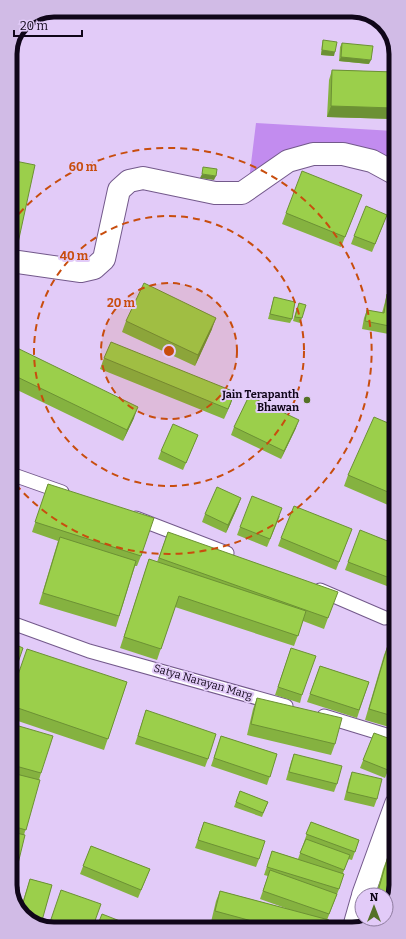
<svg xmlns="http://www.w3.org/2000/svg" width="406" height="939" font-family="Bitter,serif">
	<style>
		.green { fill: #c28cef }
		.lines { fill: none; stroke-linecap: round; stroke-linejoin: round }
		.lane-casing { stroke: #73598b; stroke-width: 15 }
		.street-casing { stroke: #73598b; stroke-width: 24 }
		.primary-casing { stroke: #73598b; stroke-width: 24 }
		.lane { stroke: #fff; stroke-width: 13 }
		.street { stroke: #fff; stroke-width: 22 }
		.primary { stroke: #fff; stroke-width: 22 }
		.wall { fill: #85b240 }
		.shaded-wall { fill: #6c9134 }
		.building { fill: #9bcf4b; stroke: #6c9134 }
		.ring { fill: none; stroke: #c84d0e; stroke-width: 2; stroke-dasharray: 7 5 }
		.poi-dot { fill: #547126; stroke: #e2cbf8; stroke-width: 1.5 }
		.labels { text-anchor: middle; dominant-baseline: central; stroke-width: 4; stroke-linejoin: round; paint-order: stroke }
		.poi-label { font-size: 11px; font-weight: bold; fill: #100619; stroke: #e2cbf8; text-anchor: end }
		.street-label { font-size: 11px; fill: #100619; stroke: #e2cbf8 }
		.rim { fill: none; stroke: #100619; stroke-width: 5 }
		.centre { fill: #c84d0e; stroke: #e2cbf8; stroke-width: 2 }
		.ring-label { font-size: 12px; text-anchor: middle; font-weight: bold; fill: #c84d0e; stroke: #e2cbf8; stroke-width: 4; stroke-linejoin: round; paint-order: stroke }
	</style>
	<rect width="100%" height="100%" fill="#e2cbf8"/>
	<path class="green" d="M256,123l138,8v45l-71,-19 -75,31z"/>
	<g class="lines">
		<defs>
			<path id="lane" d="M11,474l51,18
				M136,518l91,35
				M320,590l65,28
				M12,623l77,28 197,55
				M324,716l72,22"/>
			<path id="street" d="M11,261l70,10 13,-3 10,-9 15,-69 10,-9 14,-3 72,15h27l46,-32 25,-7h30l29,7 22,12"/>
			<path id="primary" d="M363,895l33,-91
				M354,927l8,-28"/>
		</defs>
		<use href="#lane" class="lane-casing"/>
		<use href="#street" class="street-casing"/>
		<use href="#primary" class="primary-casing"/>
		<use href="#lane" class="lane"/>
		<use href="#street" class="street"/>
		<use href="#primary" class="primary"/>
	</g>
	<path class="wall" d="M323,40l11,16 -13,-1 1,-11z
		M342,43l27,21 -30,-3 1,-14z
		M394,43v28l-5,-1 3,-23z
		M332,70l62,2v47l-67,-2 2,-37z
		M10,160l8,83 -4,11 -3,-1z
		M394,196v17l-7,-4 1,-4z
		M358,205l-17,42 -59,-23 4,-11z
		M384,223l-12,29 -21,-8 3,-8z
		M394,265v14l-4,-2z
		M387,294l7,1v40l-32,-6 2,-11 3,-8 15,3 3,-11z
		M274,297l18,22 -2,4 -22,-4z
		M297,307l5,11 -2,5 -7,-2z
		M126,321l86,8 -17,37 -73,-34z
		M11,345l123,73 -11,23 -112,-54z
		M104,358l127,45 -7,16 -124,-50z
		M395,426v82l-51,-22 4,-11z
		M234,427l62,1 -15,31 -50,-24z
		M198,435l-15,35 -25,-11 3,-8z
		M48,484l93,72 -4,10h-2l-19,61 -77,-23 19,-63 -26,-9z
		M241,498l-3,8 -12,27 -24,-11 3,-8z
		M280,516l-13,31 -30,-12 3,-8z
		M352,529l-16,41 -58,-24 3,-8z
		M168,532l160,86 -4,11 -21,-8 -9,25 -119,-39 -18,53 -37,-12 29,-89 8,3z
		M395,542v38l-3,8 -47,-18 3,-8 46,-18z
		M395,627v18l-6,-2z
		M388,645l7,2 1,82 -31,-9 19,-65z
		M291,648l11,47 -2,8 -25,-8z
		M320,666l49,16 -12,36 -50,-16z
		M127,682l-23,68 -92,-31v-28z
		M257,698l78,46 -4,11 -84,-20 6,-26z
		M146,710l62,49 -3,8 -70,-23z
		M12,724l29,49 -2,7 -15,55 -10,45 -2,5z
		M374,733l22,18 -11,27 -25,-10z
		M221,736l56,18 -10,31 -56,-19z
		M294,754l43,30 -3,8 -48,-12 5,-18z
		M352,772l25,27 -3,8 -30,-7 5,-20z
		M240,791l28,11 -6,15 -28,-10z
		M204,822l55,37 -3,8 -61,-19z
		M311,822l48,18 -7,20 -4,-1 -5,14 -4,16 -3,8 -9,23v7l-95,1 -21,-6 5,-21 4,-10 68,18 -28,-10 8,-23 -4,-1 8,-24 26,8z
		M91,846l59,23 -12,29 -58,-24z
		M388,856l8,29 -9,27h-1v-17h-10l7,-26z
		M30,879l22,6 -12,40 -13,-5 -7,-10z"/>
	<path class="shaded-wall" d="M322,50l13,2 -1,4 -13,-1z
		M341,57l30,3 -2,4 -30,-3z
		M392,62l2,1v8l-5,-1z
		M331,106l63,2v11l-67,-2z
		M202,174l14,2 -2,4 -14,-2z
		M216,318l-4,11 -17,37 3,-11z
		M235,392l-4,11 -7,16 4,-10z
		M138,407l-4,11 -11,23 4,-11z
		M299,420l-3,8 -15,31 3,-8z
		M241,498l-3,8 -12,27 2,-8z"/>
	<path class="building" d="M323,40l14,2 -2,10 -13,-2z
		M342,43l31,3 -2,14 -30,-3z
		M394,50v13l-2,-1z
		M332,70l62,2v36l-63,-2z
		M10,160l25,5 -17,78 -7,-2z
		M203,167l14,2 -1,7 -14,-2z
		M302,171l60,24 -17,42 -59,-24z
		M394,196v12l-6,-3z
		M366,206l21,9 -12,29 -21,-8z
		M144,283l72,35 -18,37 -72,-34z
		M387,294l7,1v32l-29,-6 2,-11 17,3z
		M274,297l21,5 -3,17 -22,-5z
		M299,303l7,2 -4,13 -7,-1z
		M111,342l124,50 -7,17 -124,-51z
		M11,345l127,62 -11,23 -116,-56z
		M249,396l50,24 -15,31 -50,-24z
		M374,417l21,9v69l-47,-20z
		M173,424l25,11 -12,28 -25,-12z
		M48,484l106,34 -13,38 -106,-34z
		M217,487l24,11 -13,27 -23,-11z
		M252,496l30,12 -12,31 -30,-12z
		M294,506l58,23 -13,33 -58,-24z
		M360,530l35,14v36l-47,-18z
		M168,532l170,60 -10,26 -169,-60z
		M60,537l76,24 -17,55 -76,-23z
		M149,559l157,52 -8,25 -119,-40 -18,53 -37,-12z
		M395,627v9l-3,-1z
		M12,643l11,5 -11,32z
		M388,645l7,2 1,70 -27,-8z
		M291,648l25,8 -14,39 -24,-8z
		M27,649l100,33 -19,57 -96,-33v-14z
		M320,666l49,16 -10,28 -49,-16z
		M257,698l85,20 -7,26 -84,-20z
		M146,710l70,24 -8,25 -70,-23z
		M12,724l41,12 -12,37 -29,-8z
		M374,733l22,8v9l-8,20 -25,-10z
		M221,736l56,18 -7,23 -56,-19z
		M294,754l48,12 -5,18 -48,-12z
		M352,772l30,7 -5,20 -30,-7z
		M12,773l28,7 -14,50 -14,-4z
		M240,791l28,11 -5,11 -27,-11z
		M204,822l61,19 -6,18 -61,-19z
		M311,822l48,18 -4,12 -49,-18z
		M12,832l13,3 -11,45h-2z
		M306,839l44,16 -6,15 -44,-17z
		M91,846l59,23 -9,21 -58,-24z
		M272,851l72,23 -5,15 -72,-22z
		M388,856l8,2v27l-8,24h-2v-14h-9z
		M270,870l67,24 -8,20 -66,-23z
		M30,879l22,6 -11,39 -14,-4 -6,-10z
		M12,886l7,1 -4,16 -3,-4z
		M61,890l40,14 -9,25h-41l-3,-1z
		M220,891l109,29 -2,7h-53l-59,-16z
		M102,914l36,14 -42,1z"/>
	<circle cx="169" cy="351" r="68" fill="#c84d0e" fill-opacity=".12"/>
	<g class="ring">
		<circle cx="169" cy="351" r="68"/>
		<circle cx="169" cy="351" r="135"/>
		<path d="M11 223A203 203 0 1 1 12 480"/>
	</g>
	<circle class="poi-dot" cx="307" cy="400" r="4"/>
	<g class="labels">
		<g class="poi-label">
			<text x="299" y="394">Jain Terapanth<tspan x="299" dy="13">Bhawan</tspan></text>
		</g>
		<g class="street-label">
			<text transform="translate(203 682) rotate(16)">Satya Narayan Marg</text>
		</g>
	</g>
	<path d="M0 0H406V939H0ZM54 17H352A37 37 0 0 1 389 54V885A37 37 0 0 1 352 922H54A37 37 0 0 1 17 885V54A37 37 0 0 1 54 17Z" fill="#d1bbe6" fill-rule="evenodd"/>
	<path class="rim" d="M54 17H352A37 37 0 0 1 389 54V885A37 37 0 0 1 352 922H54A37 37 0 0 1 17 885V54A37 37 0 0 1 54 17Z"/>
	<circle cx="169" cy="351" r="6" class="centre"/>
	<g class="ring-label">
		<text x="83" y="171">60 m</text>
		<text x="74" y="260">40 m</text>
		<text x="121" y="307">20 m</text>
	</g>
	<g transform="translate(374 907)"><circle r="19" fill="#e2cbf8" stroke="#8e7c9f"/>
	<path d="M0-3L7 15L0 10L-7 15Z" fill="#547126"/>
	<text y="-6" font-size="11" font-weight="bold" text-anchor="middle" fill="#100619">N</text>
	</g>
	<path d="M14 30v6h68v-6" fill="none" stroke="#100619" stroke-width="2"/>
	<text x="20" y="30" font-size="12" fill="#100619" stroke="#e2cbf8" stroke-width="3" paint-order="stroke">20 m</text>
</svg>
